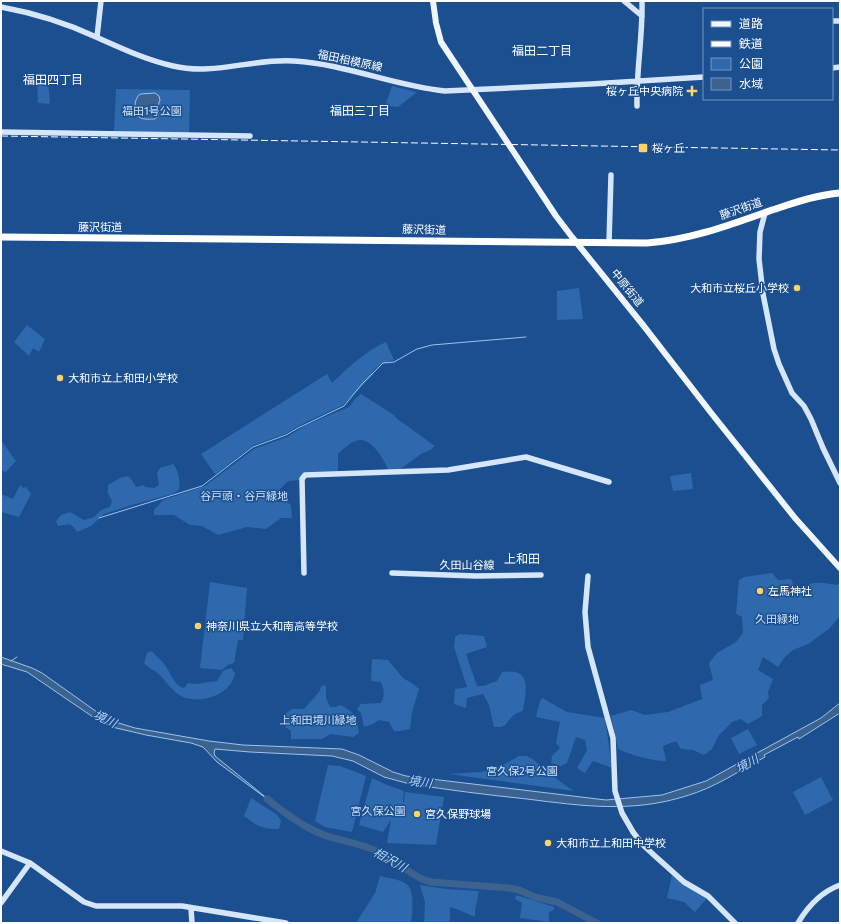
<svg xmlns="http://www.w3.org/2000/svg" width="841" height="924" font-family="'Fira Sans','Noto Sans JP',sans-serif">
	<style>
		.green { fill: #2e69ad }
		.water { fill: #3c6290; stroke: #9cc4f0 }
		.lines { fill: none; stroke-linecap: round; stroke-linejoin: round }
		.stream { stroke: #9cc4f0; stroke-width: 1 }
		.river { stroke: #3c6290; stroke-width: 7 }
		.secondary { stroke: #d6e6fa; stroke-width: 5.5 }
		.primary { stroke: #f0f6ff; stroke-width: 6 }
		.highway { stroke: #fff; stroke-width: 7 }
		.rail { stroke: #fff; stroke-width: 1; stroke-dasharray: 7 3; stroke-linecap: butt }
		.poi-dot { fill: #ffd166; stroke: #1b4f8f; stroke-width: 1.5 }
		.labels { text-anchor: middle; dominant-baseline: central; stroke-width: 3; stroke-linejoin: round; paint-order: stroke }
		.street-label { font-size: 11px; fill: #fff; stroke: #1b4f8f }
		.poi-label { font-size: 11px; fill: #fff; stroke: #1b4f8f; text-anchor: start }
		.park-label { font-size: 11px; fill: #cfe3fa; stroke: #1b4f8f }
		.neighbourhood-label { font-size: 12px; fill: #fff; stroke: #1b4f8f }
		.water-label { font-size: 12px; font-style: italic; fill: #b5d3f5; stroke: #1b4f8f }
	</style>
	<rect width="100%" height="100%" fill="#1b4f8f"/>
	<path class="green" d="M37,80h10l1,2 2,20 -1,2 -11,-1z
		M392,86l24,6v1l-18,14 -13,-1z
		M116,89l74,1 -1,44 -75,-2z
		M579,288l4,31 -26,1v-29z
		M27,325l18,14 -6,13 -6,-4 -4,8 -15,-14z
		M386,342l8,18c-12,3 -12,3 -22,12l2,2 -31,31 -39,18 -19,11 -31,11 -38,29 -2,-1 -13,-19 126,-80 5,9c16,-15 33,-32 54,-41z
		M361,394l33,21 2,3 39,28 -5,4 -9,4 -22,16 -10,1c-5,-11 -16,-32 -30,-31 -7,1 -16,9 -21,14v19l-32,1 -6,6 -12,1 -12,12v9h11l4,3 1,13h-11l-15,11 -19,-2 -29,8 -16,-9 -12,-1 -16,-10h-20v-5l9,-10 42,-14 49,-37 33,-12 19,-12 43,-18 7,-9z
		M1,440l15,21 -10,11 -5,-2z
		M173,464c5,5 8,19 6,26l-7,4 -40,11 -28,9 -13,12 -14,6c-7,-11 -9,-7 -19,-6l-2,-5 5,-6 9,-3 14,8 10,-3 7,-7 9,-3 2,-6 -4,-8v-8l12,-7 8,-2 4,4 4,7 8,-2 1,2 9,1 5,-3 -2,-12 3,-5z
		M691,473l2,16 -20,2 -3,-15z
		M20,485l3,3 3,-1 5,7 -12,23 -18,-5v-18l12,5z
		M772,573l6,7 13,-1 4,10h6c11,-9 23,-6 36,-4l3,-3v34l-11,13 -21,15 -15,6 -8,7 -7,10 -15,-10 -5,13 15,9 -5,13 1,6 -7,7v11l-14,8 -7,-5 -9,3 -13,13 -7,14 -8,6 -11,-5 -12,-1 -5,-8 -13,5 3,15c-14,0 -35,-6 -48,-12l-7,-33 20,-6 14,5 23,-3 34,-13 -2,-14 13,-5 -4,-17 8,-10 19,-11 7,-9 -1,-16 -6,-3 3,-34 5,-3z
		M210,582l37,6 -4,52h-5l-4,23 -6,2 -6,5 -22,-2z
		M459,634l25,2 3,11 -21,7 11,32h6l14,-5 5,-9c4,0 9,-1 13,0 17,4 9,27 8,39 -3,1 -7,2 -9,4 -8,6 -6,13 -20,12l-5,-22 -6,-11 -16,4 -1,10 -12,-4 1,-15 12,-2 -13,-40 1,-10z
		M151,651c5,4 10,9 14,14 6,8 8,20 19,23l4,-5 7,1 22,-3 7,-11 7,-2 4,5c-3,21 -31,30 -49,25 -14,-4 -20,-19 -30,-26 -5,-4 -8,-4 -12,-9l3,-10z
		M372,659l16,1 15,18 10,6 6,5 -7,23 -2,17 -10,2h-6l-5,-9 -10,-2 -6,4 -9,3 -3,-14 -4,-4 4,-5 20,-1c4,-6 3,-15 0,-21l-10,-1z
		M322,685l4,1v12l4,9h5l5,-2c15,7 17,12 19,28l-6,4 -23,-3 -8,5h-31v-8l-6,-4v-13l7,-5h12l15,-17z
		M542,698l25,14 38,6 7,50 -19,-7 -8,12 -8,-5 10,-18 -2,-10 -9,-3 -9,26 -6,3 -10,-3 1,-7 8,-8 -4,-5 4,-21 -24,-5 3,-13z
		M748,729l9,16 -18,9 -8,-16z
		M519,756h7l5,2 35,28 8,5 -125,-17 31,-2 16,-3z
		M328,765l12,1 26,10 -14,56 -27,-5 -10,-6z
		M821,777l12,23 -28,15 -12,-23z
		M372,778l15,7 17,6 -1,11h1l1,-10 39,5 -8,48 -49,-2 4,-23 -8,12 -24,-7z
		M251,798l25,16 5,6 -2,9c-17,0 -22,-3 -35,-13z
		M672,875l19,14 16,9 -12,14 -11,-10 -17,-4z
		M380,876c8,2 18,3 25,7 11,6 7,30 6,40h-55l19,-30z
		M420,885l26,4 33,2 -4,20v5h-3l-13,-6 -9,-3v12l-1,4h-25l1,-21z
		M516,895l38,12v3l-5,2v10l-29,-4 2,-15 -7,-4z"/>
	<path class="water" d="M155,93l4,3 1,4 -3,8c3,5 3,7 -2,11 -4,0 -12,1 -16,-2 -6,-6 -5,-18 1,-23z
		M1,657l31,11 10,5 62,44 8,4 23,7 74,13 34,4 99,4 17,6 34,17 13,4 200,24 56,-5 44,-14 115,-63 19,-15v10l-41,26 -1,-2 -34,18 1,2c-26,14 -51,31 -79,39 -54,17 -104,10 -159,3 -39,-4 -78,-9 -117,-15l-26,-7 -31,-16 -21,-5 -82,-4 -35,-3 -1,4 1,3 59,48 -57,-42 -14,-15 -12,-4 -45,-8 -34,-8 -19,-10 -66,-45 -26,-8z"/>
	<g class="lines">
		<path class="stream" d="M99,518l103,-32 51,-39 33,-12 12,-7 46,-22 18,-22 21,-21 11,-1 23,-13 15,-4 94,-8
			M11,661l6,-4"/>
		<path class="river" d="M267,799c18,14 36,28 57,36 20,7 41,9 59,19 16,8 30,24 48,28l78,6 10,2 16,7 22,5 40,21"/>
		<path class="secondary" d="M624,1l18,15
			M1,7c33,6 65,16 95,30 25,11 50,23 77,29 42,10 79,-8 121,-5 52,3 100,25 151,30l146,-7 113,-7
			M832,21h8
			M97,37l4,-36
			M832,68l8,-1
			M637,106c-1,-35 6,-70 5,-105
			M1,132l249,4
			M765,213l-5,19 -1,27 4,35 11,55 5,15 13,29 12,13 7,13 12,29 17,35
			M609,243l2,-68
			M304,573l-2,-94 3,-4 143,-5 78,-13 83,25
			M392,573l84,3 65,-1
			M588,576l-3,36 3,35 25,91 2,53 7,22 11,19 9,12 13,12 29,26 24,14 27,27
			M1,851l29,12 54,39 12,4h86l104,17
			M1,903l29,-40
			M191,908l1,15
			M798,923c10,-17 23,-31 42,-38"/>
		<path class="primary" d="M433,1l3,22 5,19 115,174 16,21 71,88 69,89 83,104 45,50"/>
		<path class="highway" d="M1,237l646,6c43,-3 83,-18 125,-33 22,-7 44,-15 68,-17"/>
		<path class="rail" d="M1,136l839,14"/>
	</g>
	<g class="poi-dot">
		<path d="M690 85h4v4h4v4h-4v4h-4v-4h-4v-4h4z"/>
		<rect x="638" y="143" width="10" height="10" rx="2"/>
		<circle cx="797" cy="288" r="4"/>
		<circle cx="60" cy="378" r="4"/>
		<circle cx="760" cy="591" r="4"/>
		<circle cx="198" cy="626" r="4"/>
		<circle cx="417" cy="814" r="4"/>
		<circle cx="548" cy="843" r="4"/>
	</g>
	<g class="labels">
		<g class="street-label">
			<text transform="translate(350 61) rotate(12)">福田相模原線</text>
			<text transform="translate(741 209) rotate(-19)">藤沢街道</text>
			<text x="100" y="227">藤沢街道</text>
			<text transform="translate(424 230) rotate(1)">藤沢街道</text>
			<text transform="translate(627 288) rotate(51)">中原街道</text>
			<text x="467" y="565">久田山谷線</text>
		</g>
		<g class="poi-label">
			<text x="683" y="91" text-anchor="end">桜ヶ丘中央病院</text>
			<text x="652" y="148">桜ヶ丘</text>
			<text x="789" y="288" text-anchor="end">大和市立桜丘小学校</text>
			<text x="68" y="378">大和市立上和田小学校</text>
			<text x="768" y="591">左馬神社</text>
			<text x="206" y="626">神奈川県立大和南高等学校</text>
			<text x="425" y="814">宮久保野球場</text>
			<text x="556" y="843">大和市立上和田中学校</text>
		</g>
		<g class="park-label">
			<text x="152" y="111">福田1号公園</text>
			<text x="244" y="496">谷戸頭・谷戸緑地</text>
			<text x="777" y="619">久田緑地</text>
			<text x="318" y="720">上和田境川緑地</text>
			<text x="522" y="771">宮久保2号公園</text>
			<text x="378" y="811">宮久保公園</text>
		</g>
		<g class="neighbourhood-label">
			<text x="542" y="51">福田二丁目</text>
			<text x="53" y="80">福田四丁目</text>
			<text x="360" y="111">福田三丁目</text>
			<text x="522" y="559">上和田</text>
		</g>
		<g class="water-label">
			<text transform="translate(105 719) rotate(25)">境川</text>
			<text transform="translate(747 764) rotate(-29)">境川</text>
			<text transform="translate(420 782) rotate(8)">境川</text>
			<text transform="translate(390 860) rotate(29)">相沢川</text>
		</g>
	</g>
	<rect width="841" height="924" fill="none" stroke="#ffffff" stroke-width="4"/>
	<rect x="703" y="8" width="130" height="92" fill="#1b4f8f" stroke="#7695bc"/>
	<rect x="711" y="21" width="20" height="6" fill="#f0f6ff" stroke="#7695bc"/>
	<text x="739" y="28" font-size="12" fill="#ffffff">道路</text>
	<rect x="711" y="41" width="20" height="6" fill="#ffffff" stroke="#7695bc"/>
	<text x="739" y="48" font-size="12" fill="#ffffff">鉄道</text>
	<rect x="711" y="58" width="20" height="12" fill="#2e69ad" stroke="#7695bc"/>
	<text x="739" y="68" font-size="12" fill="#ffffff">公園</text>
	<rect x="711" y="78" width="20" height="12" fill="#3c6290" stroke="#7695bc"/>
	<text x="739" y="88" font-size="12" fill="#ffffff">水域</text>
</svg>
